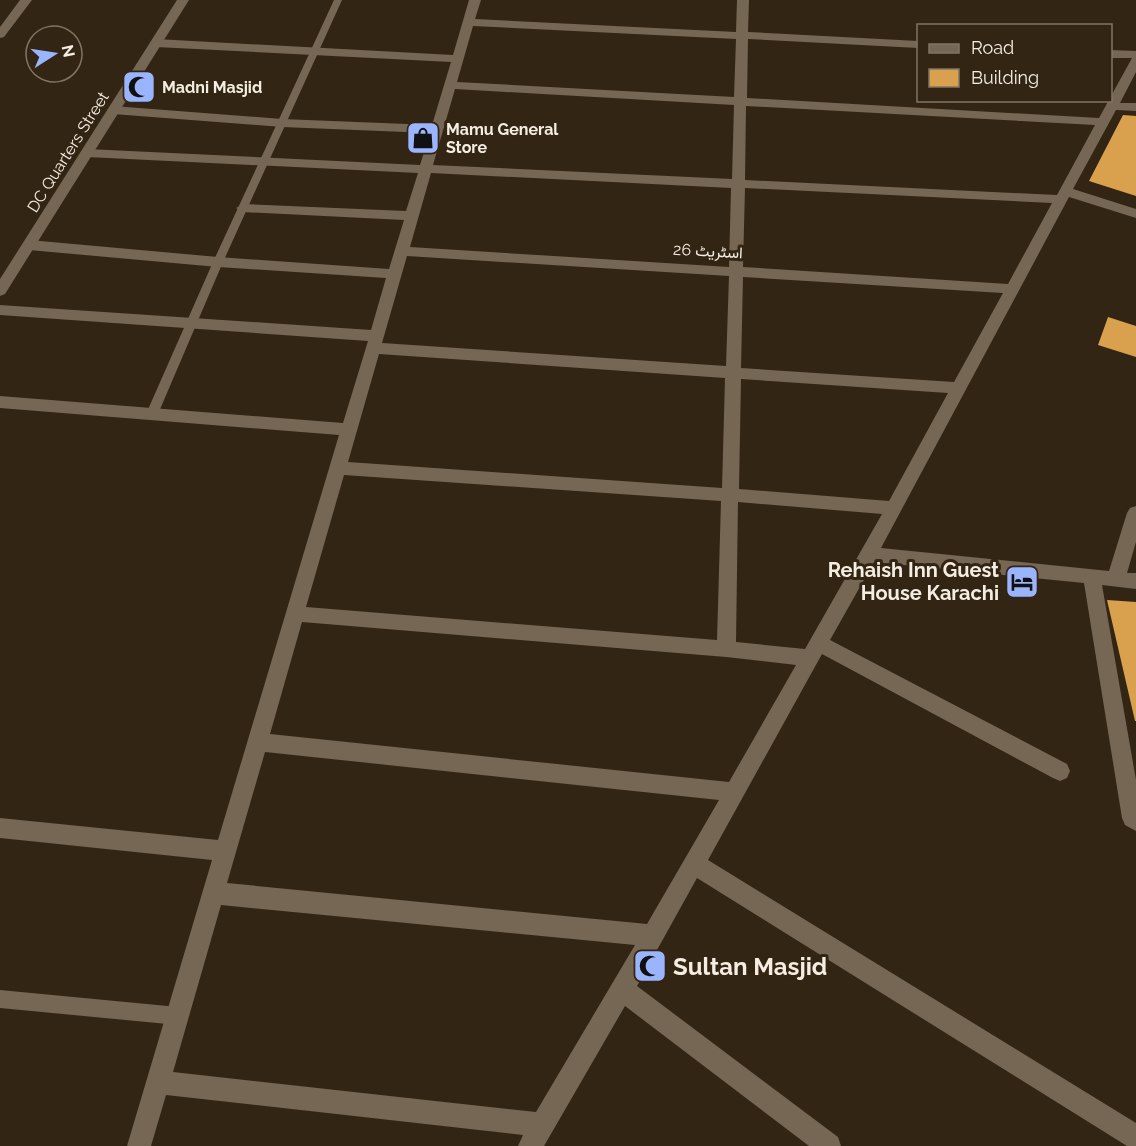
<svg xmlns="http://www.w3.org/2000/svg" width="1136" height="1146" font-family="Raleway,Vazirmatn,sans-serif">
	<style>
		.building { fill: #d9a04d }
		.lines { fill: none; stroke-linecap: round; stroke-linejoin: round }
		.service { fill: #756754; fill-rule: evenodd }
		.minor { fill: #756754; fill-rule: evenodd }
		.tertiary { fill: #756754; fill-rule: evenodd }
		.labels { text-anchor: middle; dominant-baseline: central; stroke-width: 6; stroke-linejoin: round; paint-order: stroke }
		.far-poi-label { font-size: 16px; font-weight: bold; fill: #f6ede2; stroke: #322514; text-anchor: start }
		.far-street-label { font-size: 16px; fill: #f6ede2; stroke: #322514 }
		.poi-label { font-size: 20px; font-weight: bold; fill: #f6ede2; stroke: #322514; text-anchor: end }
		.near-poi-label { font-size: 24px; font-weight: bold; fill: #f6ede2; stroke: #322514; text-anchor: start }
	</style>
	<rect width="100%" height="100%" fill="#322514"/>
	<path class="building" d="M1123,115l13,1v80l-47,-15z
		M1108,317l28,9v31l-38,-12z
		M1107,600l29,2v119h-1z"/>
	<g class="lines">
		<path class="service" d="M334,0h8l-119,262 -65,152 -6,4 -4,-1 -2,-3 67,-152z
			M0,990l178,17 6,3 3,6 -3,6 -6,3 -178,-17z"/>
		<path class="minor" d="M20,0h12l-28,37 -4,1v-11z
			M469,0h12l-6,19 261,13 1,-32h12l-1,32 170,9v7l-170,-9 -1,59 352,20 33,-60h-22v-8l26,1v21l-16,31h16v8l-20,-1 -43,79 63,20v9l-67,-21 -188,351 228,23 18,-58 3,-5 6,-2v36l-9,31h9v16l-34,-4 34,195v51l-11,-6 -3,-7 -38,-235 -210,-21 -44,78 237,124 3,7 -3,7 -7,3 -7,-3 -231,-124 -114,206 428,263v23h-9l-430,-268 -60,108 201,151 3,9h-32l-184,-140 -81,140h-26l5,-11 -357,-40 -15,51h-24l85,-286 -212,-22v-20l218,22 121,-405 -339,-27v-12l343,27 25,-82 -368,-26v-10l371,25 15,-52 -168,-11 -189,-17 -7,-5 7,-5 189,17 171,12 15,-49 -161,-8 -7,-4 7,-4 163,7 12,-38 -331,-16 -7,-4 7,-4 333,16 10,-32 -148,-6 -169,-13 -6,-4 6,-4 169,13 150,6 19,-63 -295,-15 -6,-4 6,-4 297,16zM473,26l263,13 -2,58 -277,-15zM455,89l279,16 -2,74 -299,-14zM746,106l349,19 -38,70 -312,-15zM431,173l300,15 -2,79 -319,-20zM745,188l307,15 -44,81 -265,-17zM407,256l322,20 -3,90 -344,-23zM743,277l260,16 -49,89 -213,-14zM379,354l346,24 -3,110 -374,-26zM741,379l207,14 -59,108 -150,-12zM344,475l377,26 -4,139 -411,-33zM738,502l144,12 -77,135 -69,-7zM302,622l424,35 70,8 -67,117 -459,-48zM265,752l454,48 -72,124 -420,-41zM221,905l414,40 -99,167 -363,-40z"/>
		<path class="tertiary" d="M177,0h12l-184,294 -5,2v-17z"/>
	</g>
	<defs>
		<symbol id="mosque-square" viewBox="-11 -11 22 22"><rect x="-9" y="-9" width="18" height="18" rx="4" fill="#9ab5fd" stroke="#322514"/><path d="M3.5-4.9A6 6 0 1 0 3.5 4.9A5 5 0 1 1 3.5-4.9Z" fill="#111"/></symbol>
		<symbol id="shop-square" viewBox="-11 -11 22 22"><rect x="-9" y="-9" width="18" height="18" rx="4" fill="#9ab5fd" stroke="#322514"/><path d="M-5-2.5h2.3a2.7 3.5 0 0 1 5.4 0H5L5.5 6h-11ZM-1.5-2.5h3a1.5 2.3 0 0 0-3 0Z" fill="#111"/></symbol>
		<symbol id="hotel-square" viewBox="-11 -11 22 22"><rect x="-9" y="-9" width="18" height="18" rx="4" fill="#9ab5fd" stroke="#322514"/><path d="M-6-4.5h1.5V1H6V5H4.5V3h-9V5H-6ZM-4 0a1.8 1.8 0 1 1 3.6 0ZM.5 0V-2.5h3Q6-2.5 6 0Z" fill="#111"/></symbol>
	</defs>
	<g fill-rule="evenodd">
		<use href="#mosque-square" x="120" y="68" width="38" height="38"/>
		<use href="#shop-square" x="404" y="119" width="38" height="38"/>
		<use href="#hotel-square" x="1003" y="563" width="38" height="38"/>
		<use href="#mosque-square" x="631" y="947" width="38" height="38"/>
	</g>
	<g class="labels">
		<g class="far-poi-label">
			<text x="162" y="87">Madni Masjid</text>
			<text x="446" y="129">Mamu General<tspan x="446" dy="18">Store</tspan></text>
		</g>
		<g class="far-street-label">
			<text transform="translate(68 152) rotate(-58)">DC Quarters Street</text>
			<text transform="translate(708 251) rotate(3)">اسٹریٹ 26</text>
		</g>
		<g class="poi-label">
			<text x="999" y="570">Rehaish Inn Guest<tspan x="999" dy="23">House Karachi</tspan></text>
		</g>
		<g class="near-poi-label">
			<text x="673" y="966">Sultan Masjid</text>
		</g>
	</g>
	<rect x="917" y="24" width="195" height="78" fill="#322514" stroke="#807566" stroke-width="1.5"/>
	<rect x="929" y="44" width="30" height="9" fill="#756754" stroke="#807566" stroke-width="1.5"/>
	<text x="971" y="54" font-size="18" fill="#f6ede2">Road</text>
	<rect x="929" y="69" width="30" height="18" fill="#d9a04d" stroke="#807566" stroke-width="1.5"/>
	<text x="971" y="84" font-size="18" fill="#f6ede2">Building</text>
	<g transform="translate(54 54) rotate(78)"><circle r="28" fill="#322514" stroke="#807566" stroke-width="1.5"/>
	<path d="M0-4.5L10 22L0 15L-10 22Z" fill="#9ab5fd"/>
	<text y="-9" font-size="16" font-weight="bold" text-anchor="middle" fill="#f6ede2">N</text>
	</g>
</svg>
